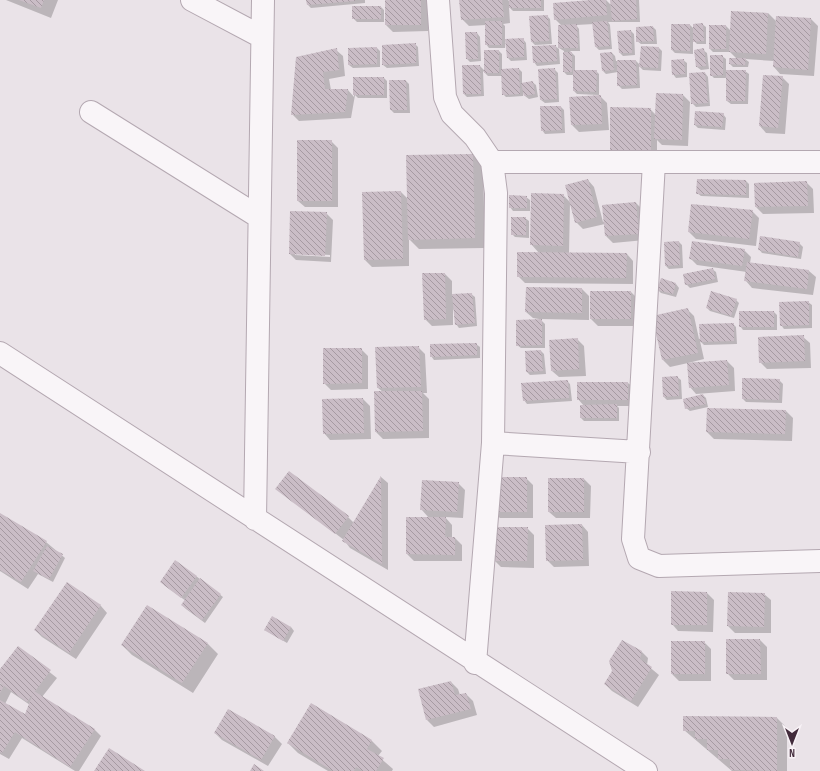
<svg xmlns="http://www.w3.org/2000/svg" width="820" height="771" font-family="'Sofia Sans Condensed',sans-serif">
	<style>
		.shadow { fill: #0003; fill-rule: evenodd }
		.building { fill: url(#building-back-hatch) }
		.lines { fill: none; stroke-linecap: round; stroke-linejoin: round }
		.minor-casing { stroke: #b4a8b1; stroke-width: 24 }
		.minor { stroke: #f9f5f8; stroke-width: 22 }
	</style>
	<defs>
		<pattern id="building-back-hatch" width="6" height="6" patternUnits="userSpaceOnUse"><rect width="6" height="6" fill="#cabdc6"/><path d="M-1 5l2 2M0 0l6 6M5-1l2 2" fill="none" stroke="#a69aa2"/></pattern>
	</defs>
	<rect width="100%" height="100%" fill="#eae3e8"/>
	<path class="shadow" d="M6,0h52l-7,18z
		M307,0h58v3l-54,5 -3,-3z
		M386,0h42v31l-35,1 -7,-7z
		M460,0h48l2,2v-2h34v11h-31l-4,-4 1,16 -7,1 2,2v22h-16l-3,-4v-19l-17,1 -7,-7z
		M602,0h4l6,6 -1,-6h28l1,22h-32l2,3 2,24 -13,1 -3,-3 -2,-23 -18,1 3,4 1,22h-10l5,5v15h21l3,3v21l-22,-1 -3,-3v-16h-7l-3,-3v-21l-5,-3v-22h3l-7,-7z
		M381,7l3,3v12h-27l-3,-3z
		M732,12l36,1 9,9 34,-3 7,7 -4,50 -34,-2 -6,-7v-6l-29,-2 4,3 -1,5h-15l-3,-3 7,-5 -7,-7h-17l-3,-3 16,-23 5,5z
		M547,16l3,3 2,25 -17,1 -3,-3z
		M702,24l4,3v17h-9l-4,-4v14l-18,-1 -3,-3v-25h18l4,4z
		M653,27l3,3 1,14h-16l-4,-3z
		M631,31l3,3 1,21 -12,1 -3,-3z
		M477,33l3,4 1,24 -11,1 -3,-3z
		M523,39l3,4 1,17 -16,1 -3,-3z
		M415,44l3,3 1,19 -32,2 -4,-3z
		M555,46l4,3 1,15 -23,2 -3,-4z
		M377,48l3,3v16l-27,1 -4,-3z
		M659,48l3,3 -1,20 -18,-1 -4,-4 1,22 -18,1 -4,-4v-13l-12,2 -3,-3 9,-18 3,3 1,5h20l4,4z
		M336,50l7,6 2,20 -16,3 2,11h17l6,7v-19h30l3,3v17h-29l-3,-3 -4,23 -52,3 -7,-7z
		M703,50l4,3 2,16 -8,1 -4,-3z
		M499,51l3,3v16l17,-1 3,3v12l10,-2 4,3 2,12 -9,2 -4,-3 -1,-6 -1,6 -17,1 -3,-3 -1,-18h-14l-5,-5 1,25 -17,1 -3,-3 16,-28 5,5z
		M722,56l4,3v12h19l4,3 -1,30h-17l-4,-3v-23h-13l-3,-3z
		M683,60l4,3v14l-11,1 -3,-4z
		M554,69l4,4 1,29 -14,1 -4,-3z
		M705,73l3,4 2,29 -14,1 -4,-4z
		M782,77l7,7 -4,50 -19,-1 -6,-7z
		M406,81l3,3 1,29h-16l-3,-3z
		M683,95l7,7 -2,44 -26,-1 -5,-5v17h-39l-7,-7 39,-41 6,6z
		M600,96l7,7 2,27 -30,2 -7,-7z
		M561,107l3,3 1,23 -20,1 -3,-4z
		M723,114l3,4 -1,12 -27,-2 -3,-3z
		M331,141l7,7v59h-33l-7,-6z
		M473,155l10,10 2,83 -66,1 -10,-10v27l-37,1 -7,-7 -1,-67 37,-1 7,7z
		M588,180l6,7 9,35 33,-19 7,7 2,30 -32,3 -7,-7 -1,-12 -22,5 -7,-7 -6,-19 -1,50 58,1 6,7v23l-108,-1 -7,-7 21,-23 -8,-9 32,-49 7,7z
		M746,181l3,3v14l-48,-2 -4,-3z
		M806,182l7,7 1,24 -51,1 -7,-7z
		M526,197l4,3v11h-17l-3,-4z
		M752,211l7,7 -3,28 -60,-7 -7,-7z
		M326,213l7,7 -2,42 -35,-2 -6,-6zM295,253l35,2v2l-35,-2z
		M525,218l4,3v17l-14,-1 -3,-3z
		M665,242h14l3,3 1,23 -14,1 -3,-3z
		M799,243l4,4 -2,12 -39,-6 -3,-4z
		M744,250l7,7 -1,6 59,8 7,6 -3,18 -61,-7 -6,-7 1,-9 -50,-7 -7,-7z
		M712,269l4,3 2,10 -28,6 -4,-4z
		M423,274h22l7,7v14l19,-1 4,3 2,29 -18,2 -3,-4 -2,-15h-1v16l-21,1 -7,-7z
		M661,280l15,4 3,4 -3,9 -15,-4 -3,-3z
		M527,288l55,1 7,7v24l-49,-1 5,5v24h-24l-4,-3 22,-25v-1l-6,-1 -7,-6z
		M591,292h40l7,7v27h-40l-7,-7z
		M736,300l3,3 -5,15 -24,-7 -3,-3z
		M808,302l4,3v23l-28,1 -3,-4z
		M687,309l7,7 5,23 34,-15 3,3 1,17 -33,1 -4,-4 4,18 -16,4 39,-2 7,7 1,23 -39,3 -6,-7 -2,-24 -18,4 -7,-7 -9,-44z
		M774,312l3,3v15h-34l-3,-4z
		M803,337l7,6 1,25 -44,1 -7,-7z
		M577,339l7,7 2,30 -27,1 -7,-6z
		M476,344l4,3v11l-46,2 -3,-4z
		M418,347l7,7 2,39h-4l6,6v39l-46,1 -7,-7 7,-40 -5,-4z
		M361,349l7,7v33l-37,1 -7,-7z
		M541,351l3,3 2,20 -16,1 -3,-3z
		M677,377l4,3 1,19 -15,1 -3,-3z
		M779,380l4,4 -1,19 -36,-1 -3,-3z
		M567,381l3,3 2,17 -45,3 -3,-4z
		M628,383l7,6v17h-18l2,2v13h-35l-3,-3v-12h3l-6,-7z
		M703,395l3,3 2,9 -18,4 -4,-3z
		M363,399l7,7 1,33 -41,1 -6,-7z
		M786,411l7,7 -1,23 -78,-2 -7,-7z
		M381,477l7,6v87l-38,-22 -6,-8 -67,-51 71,28 6,6z
		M526,478l7,7v33h-33l-7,-6z
		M584,479l7,7 -1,32h-34l-7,-6z
		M458,483l7,7 -2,28 -18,-1 7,8v13h3l7,7v16h-48l-7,-7 22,-36 -8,-9z
		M0,515l46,27 19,16 -12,24 -15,-8 -10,15 -28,-18z
		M582,525l6,7 1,34 -35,1 -7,-7z
		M527,528l7,7v33l-33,-1 -7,-7z
		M196,576l27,21 -18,26 -19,-14 -4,-4 4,-4 -22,-16z
		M67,584l34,22 6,7 -31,46 -34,-22 -7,-7z
		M707,593l7,7 -1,32 -35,-1 -6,-7z
		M764,594l7,6v33h-36l-7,-7z
		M147,606l61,38 10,10 -25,39 -61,-38 -10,-10z
		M291,627l3,4 -7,12 -22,-13z
		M760,640l7,7v33h-33l-7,-7z
		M704,642l7,7v32h-32l-7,-7z
		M18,647l39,31 -15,19 52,32 7,7 -22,35h-4l-53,-33 -13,21 -9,-5v-70l2,1 -2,-2v-12zM11,692l19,13 -5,11 -20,-12z
		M641,651l7,7 -1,7 12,10 -21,32 -26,-16 -7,-7z
		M451,682l7,7 2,6 6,-1 7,7 4,14 -43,12 -7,-7z
		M312,704l60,37 10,10 -4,5 15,13 -1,2h-64l-30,-18 -10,-10z
		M229,710l46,27 7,7 -14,22 -46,-26 -7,-7z
		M777,718l10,10v43h-55l-48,-41z"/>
	<path class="building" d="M19,0h25l-3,8z
		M306,0h49v1l-48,4z
		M385,0h36v25h-36z
		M459,0h43l2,17 -43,3z
		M509,0h32v8h-32z
		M591,0h15l1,15 -53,5 -1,-17z
		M610,0h26l1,19 -25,2z
		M352,6h29v13h-29z
		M731,11l37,2 -2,41 -37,-2z
		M548,15l1,26 -18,1 -2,-26z
		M776,16l35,2 -3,52 -35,-3z
		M485,21h17v24h-17z
		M607,21l3,25 -15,1 -3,-25z
		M703,23l1,18 -11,1v-18z
		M577,24l1,24h-20v-23z
		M671,24h19v27l-19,-1z
		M709,25h17v24h-17z
		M653,26l1,15 -18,1v-15z
		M631,30l1,23h-13l-2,-22z
		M465,32h12l1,27h-12z
		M524,38v19l-17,1 -2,-19z
		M416,43v20l-34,2v-20z
		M556,45l1,16 -24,2 -1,-17z
		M641,46l18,1 -1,21 -19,-1z
		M377,47v17l-29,1v-17z
		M337,48l2,22 -16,2 2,17h23l-3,23 -54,3 5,-58z
		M704,48l2,18 -10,1 -2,-17z
		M484,50h15v23h-15z
		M563,52h9v20h-9z
		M612,52l2,18 -12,1 -2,-18z
		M710,55h13v20l-13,1z
		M729,58h17l-1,7 -16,-1z
		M684,59l1,15 -13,1 -1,-15z
		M617,60h19l1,25 -20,1z
		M462,65h18l1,29h-18z
		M519,68l1,26 -18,1 -1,-26z
		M555,68l2,31 -17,1 -2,-31z
		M573,70h24l-1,22 -23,-1z
		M726,70h20l-1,31h-19z
		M705,72l3,31 -17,1 -2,-31z
		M763,75l20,1 -5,52 -19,-2z
		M353,77h31v18h-31z
		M389,80h17l1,30h-17z
		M533,81l2,13 -11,2 -3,-13z
		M656,93l27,1 -1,46 -28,-1z
		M601,95l1,29 -31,1 -2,-28z
		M540,106h21l1,24 -21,1z
		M610,107l41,1v43l-41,-1z
		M695,111l29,2 -2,14 -28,-2z
		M297,140h35v61h-35z
		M473,154l2,84 -67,2 -2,-85z
		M588,179l9,38 -22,6 -10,-38z
		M697,179l49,1v15l-50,-1z
		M807,181l1,25 -53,1 -1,-24z
		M401,191l2,68 -39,1 -2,-68z
		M531,193l33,1 -1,52 -33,-1z
		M509,195l18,1v12h-18z
		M636,202l3,32 -34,2 -3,-31z
		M691,204l62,6 -4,29 -61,-7z
		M290,211l37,1 -2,44 -36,-2z
		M511,217h15v18h-15z
		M760,236l40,6 -2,15 -40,-7z
		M679,241l1,24 -15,1 -1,-24z
		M692,241l53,8 -3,17 -53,-7z
		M517,252l110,1 -1,25 -109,-1z
		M747,262l62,8 -2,19 -63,-8z
		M713,268l2,11 -30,6 -2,-11z
		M422,273h23l1,46 -22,1z
		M661,278l15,5 -3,11 -16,-4z
		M526,287l56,1v25l-57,-1z
		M590,291h41v28h-41z
		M711,291l26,8 -6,17 -25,-8z
		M472,293l3,30 -20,2 -3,-31z
		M809,301v24l-29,1 -1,-24z
		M688,308l10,45 -36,7 -10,-44z
		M739,311h35v16h-35z
		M542,319v26l-26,1v-26z
		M734,323v18l-34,1 -1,-18z
		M804,335l1,26 -46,2 -1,-26z
		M578,338l1,31 -28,2 -2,-31z
		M477,343v12l-47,2v-13z
		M419,346l2,41 -44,1 -2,-41z
		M323,348h39v35l-39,1z
		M541,350l2,21 -17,1 -1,-21z
		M727,360l2,25 -40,3 -2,-25z
		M678,376l1,20 -16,1 -1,-20z
		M742,378l38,1 -1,21 -37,-1z
		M568,380l1,18 -46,3 -2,-18z
		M577,382h51v18h-51z
		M374,391h48l1,40 -48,1z
		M703,394l3,10 -21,5 -2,-10z
		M363,398l1,35 -41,1 -1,-35z
		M617,404v14h-37v-13z
		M707,408l79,2 -1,24 -79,-2z
		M289,471l60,45 -14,18 -60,-45z
		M381,476l1,88 -40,-23z
		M492,477h35v35h-35z
		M548,478h36v34h-36z
		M422,480l37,2 -2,30 -37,-2z
		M0,513l47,28 -26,41 -21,-12z
		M406,517h40l-1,20h10v18l-49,-1z
		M582,524l1,36 -37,1 -1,-36z
		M494,527h34l-1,34h-34z
		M47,546l16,8 -14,25 -16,-8z
		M175,560l22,16 -16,22 -21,-16z
		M200,578l21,16 -19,26 -21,-15z
		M67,582l34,23 -32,48 -35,-23z
		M671,591l36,1v33h-36z
		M728,592l37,1 -1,34 -37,-1z
		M147,605l61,38 -26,40 -61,-38z
		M272,616l19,11 -8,14 -19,-11z
		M726,639h34l1,35h-35z
		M622,640l20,11 -2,8 12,8 -21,34 -27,-17 8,-13 -3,-10z
		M671,641h34v33h-34z
		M18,646l33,24 -24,32 -27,-19v-14z
		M451,681l4,14 11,-2 5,16 -45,11 -8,-31z
		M0,684l4,2 -4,7z
		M34,691l61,38 -25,38 -55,-35 -13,21 -2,-1v-52l25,14z
		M311,703l61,37 -5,9 17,9 -8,13h-13l-7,-4 -2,4h-21l-46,-28z
		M228,709l47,27 -14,24 -47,-27z
		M683,716l94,1v54l-47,-1v-11h-12v-9h-11v-11h-12v-8h-12z
		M109,748l36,23h-51z
		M254,764l10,7h-14z"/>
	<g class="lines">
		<defs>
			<path id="minor" d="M192,0l70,37
				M438,0l7,97 7,17 23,23 17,25 4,31 -3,250 -18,220
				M91,112l168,105
				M492,162h328
				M654,162l-21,377 6,19 20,8 161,-5
				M0,353l646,418
				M493,443l146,9
				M255,519l8,-519"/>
		</defs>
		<use href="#minor" class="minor-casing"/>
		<use href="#minor" class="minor"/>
	</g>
	<g transform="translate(792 743) rotate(180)" stroke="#f8f2f6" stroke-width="3" paint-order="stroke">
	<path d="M0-3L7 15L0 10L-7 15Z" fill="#422b3b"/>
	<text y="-6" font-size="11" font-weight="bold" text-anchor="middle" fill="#422b3b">N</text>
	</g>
</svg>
